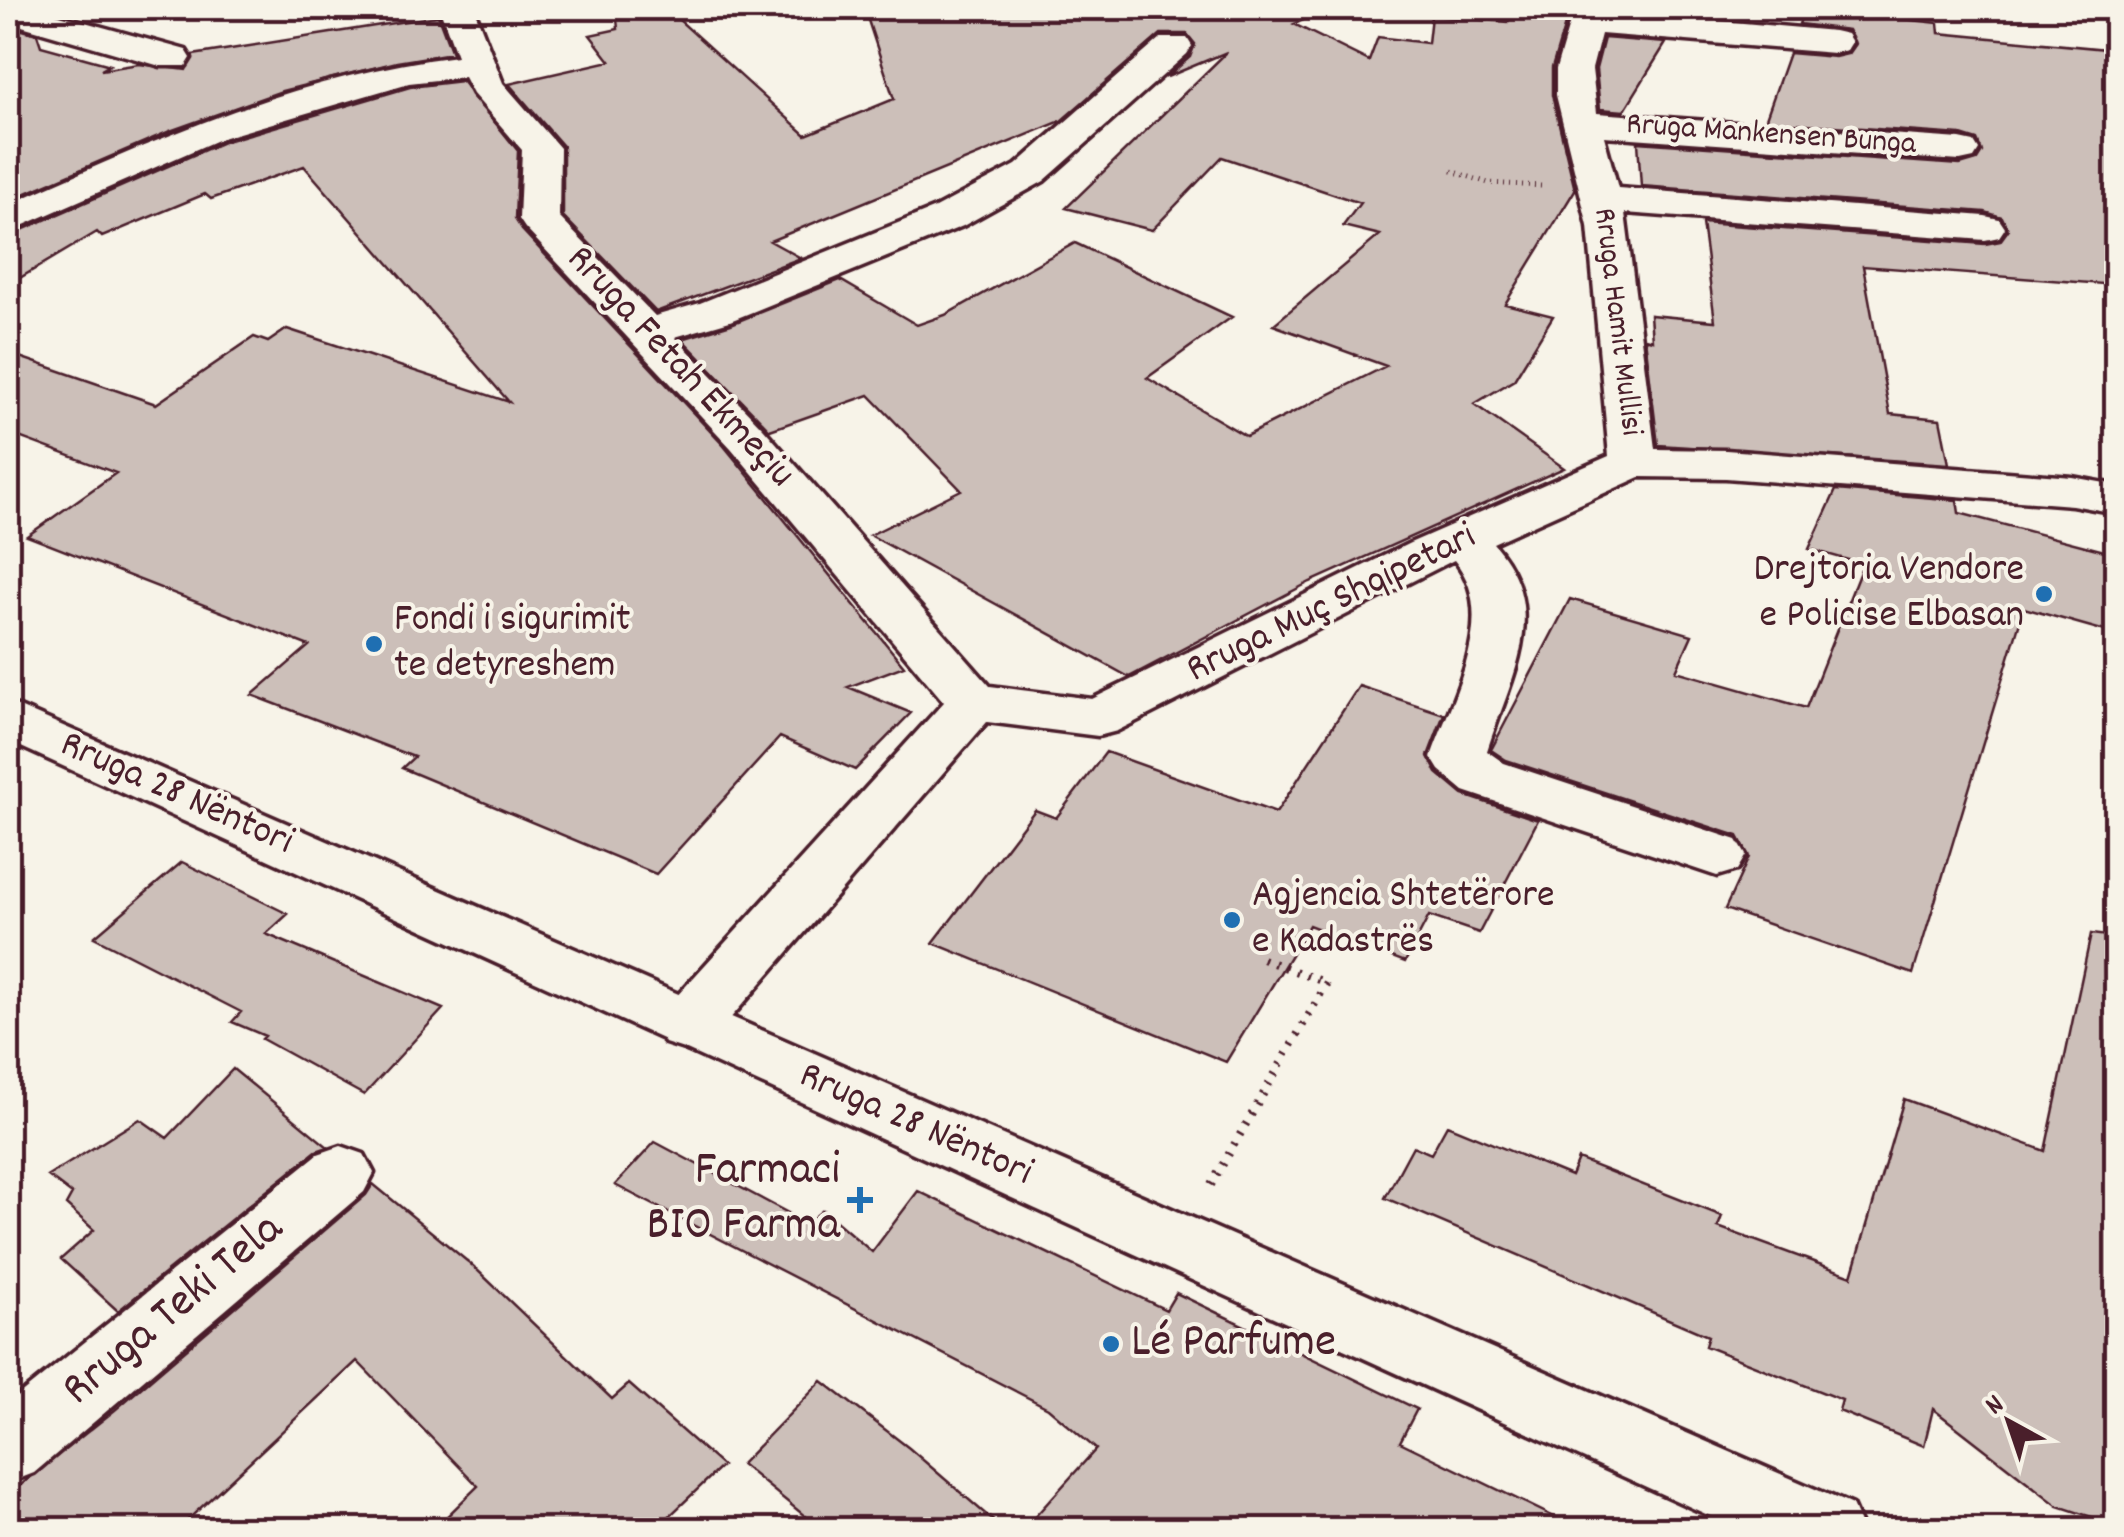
<svg xmlns="http://www.w3.org/2000/svg" width="2124" height="1537" font-family="Dekko,sans-serif">
	<style>
		.building { fill: #ccbfb9; stroke: #4a1f2b; stroke-width: 2.5 }
		.lines { fill: none; stroke-linecap: round; stroke-linejoin: round }
		.minor-casing { stroke: #4a1f2b; stroke-width: 7 }
		.major-casing { stroke: #4a1f2b; stroke-width: 7 }
		.path-far1 { stroke: #4a1f2b; stroke-width: 5; stroke-dasharray: 1 5; stroke-linecap: butt }
		.path { stroke: #4a1f2b; stroke-width: 8; stroke-dasharray: 2.5 9; stroke-linecap: butt }
		.minor { fill: #f7f3e8; fill-rule: evenodd }
		.major { fill: #f7f3e8; fill-rule: evenodd }
		.poi-dot { fill: #1f6fb2; stroke: #f7f3e8; stroke-width: 4 }
		.labels { text-anchor: middle; dominant-baseline: central; stroke-width: 8; stroke-linejoin: round; paint-order: stroke }
		.far-street-label { font-size: 32px; fill: #4a1f2b; stroke: #f7f3e8 }
		.street-label { font-size: 40px; fill: #4a1f2b; stroke: #f7f3e8 }
		.poi-label { font-size: 40px; fill: #4a1f2b; stroke: #f7f3e8; text-anchor: start }
		.near-poi-label { font-size: 48px; fill: #4a1f2b; stroke: #f7f3e8; text-anchor: end }
		.near-street-label { font-size: 48px; fill: #4a1f2b; stroke: #f7f3e8 }
	</style>
	<rect width="100%" height="100%" fill="#f7f3e8"/>
	<filter id="ink" filterUnits="userSpaceOnUse"><feTurbulence type="fractalNoise" baseFrequency=".01" numOctaves="2"/><feDisplacementMap in="SourceGraphic" scale="20" xChannelSelector="R" yChannelSelector="G"/><feConvolveMatrix kernelMatrix="1 2 1 2 8 2 1 2 1" color-interpolation-filters="sRGB"/></filter>
	<g filter="url(#ink)">
		<path class="building" d="M616,8h50l140,127 88,-36 -30,-91h467l-37,16 75,37 9,-24 50,6 3,-27 77,6 5,-10 53,9 -14,47v27l23,95 -70,114 48,12 -39,64 -40,24 90,64 -254,114 -181,95 -259,-142 91,-45 -92,-95 -99,35 -88,-91 49,-15 109,-44 77,45 28,-10 130,-72 157,74 -85,61 99,58 140,-70 -113,-41 107,-90 -37,-9 17,-23 -138,-46 -70,73 -86,-22 161,-156 -60,25 23,-20 5,-13 -8,-10h-26l-100,87 -291,120 31,17 -145,54 -93,-96v-70l-54,-62 101,-23 -20,-26 28,-6z
			M1805,8l133,15 1,10 177,17v235l-253,-19 27,148 50,5 9,45 -291,-19 -13,-107 7,2 -2,-25 65,6 -13,-98 283,21 15,-3 8,-11 -6,-13 -17,-5 -344,-26 -3,-44 322,23 17,-5 5,-8 -5,-12 -16,-5 -196,-14 24,-68 46,4 13,-3 7,-10 -7,-14 -49,-6z
			M438,16l14,37 -55,9 -115,29 -112,40 -162,70v-175l29,8 4,12 69,19 -9,5 38,-6 47,6 7,-15z
			M1604,38l62,5 -42,68 -24,-2 -4,-40z
			M462,81l56,70 -3,68 7,11 202,216 180,220 -56,21 63,26 -56,57 -75,-33 -124,137 -254,-106 12,-11 -162,-62 57,-49 -282,-110 89,-63 -108,-40v-80l148,51 98,-67 14,5 19,-13 222,73 -205,-236 -93,33 -6,-5 -103,43 -5,-5 -89,53v-49l215,-94 187,-55z
			M1836,490l121,10 2,13 157,41v80l-92,-26 -111,366 -188,-65 24,-52 -11,-21 -232,-76 -15,-10 79,-151 122,36 -16,36 130,37 57,-144 -54,-15z
			M1359,686l85,28 -16,42 9,17 26,22 75,25 -59,113 -50,-17 -24,46 -96,-37 -83,137 -293,-119 102,-133 21,8 50,-66 170,61z
			M182,862l106,52 -22,20 177,75 -79,86 -102,-56 3,-3 -33,-14 9,-10 -147,-75z
			M2091,934l25,3v588l-58,-19 -125,-97 -9,37 -85,-35 3,-11 -137,-54 3,-10 -323,-138 28,-52 18,8 16,-29 124,51 7,-17 144,57 -4,11 134,49 52,-177 141,52z
			M233,1069l95,78 -12,4 -198,160 -57,-52 33,-29 -28,-25 6,-11 -24,-18 92,-57 27,19z
			M655,1142l152,81 16,-13 49,42 46,-61 248,119 10,-17 241,116 -17,33 181,88h-558l73,-81 -48,-41 -433,-223z
			M373,1184l100,82 139,133 17,-15 93,82 -67,64h-222l45,-44 -121,-125 -180,169h-169v-35l107,-85 251,-215z
			M822,1381l87,67 95,82h-182l-81,-66z"/>
		<g class="lines">
			<defs>
				<path id="minor" d="M8,8h26l152,42 5,8 -5,8h-26l-152,-44z
					M444,8h36l-4,6 27,69 57,65 -1,69 96,99 45,-13 235,-95 81,-43 145,-127h26l5,8 -5,8 -143,127 -81,45 -233,95 -55,16 88,91 227,258 102,13 318,-156 199,-87 -21,-230 -32,-131v-26l18,-61 260,23 13,3 5,8 -5,8 -13,3 -233,-19 -9,35 5,44 363,26 14,3 5,8 -5,8 -14,3 -356,-25 14,52 367,28 14,3 6,9 -6,9 -14,3 -360,-27 30,236 71,1 346,27 44,8v28l-44,-8 -346,-27 -86,-1 -147,66c60,67 18,133 -6,208l17,12 233,77 9,15 -9,15 -20,6 -253,-85 -25,-21 -8,-13c20,-58 70,-142 23,-197l-337,171 -19,5 -111,-14 -278,321 -22,7 -22,-7 -9,-17 9,-17 279,-307 -213,-254 -206,-220 -6,-9 3,-69 -49,-56 -9,-17 -55,6 -187,55 -214,94v-27c144,-64 290,-130 449,-149l-16,-44z
					M341,1146l23,8 10,19 -10,19 -330,281 -26,10v-79l310,-250z"/>
				<path id="major" d="M8,702l1844,803 11,25h-122l-1733,-789z"/>
			</defs>
			<use href="#minor" class="minor-casing"/>
			<use href="#major" class="major-casing"/>
			<path class="path-far1" d="M1452,171l36,12 54,3"/>
			<path class="path" d="M1211,1185l116,-202 -65,-24"/>
			<use href="#minor" class="minor"/>
			<use href="#major" class="major"/>
		</g>
	</g>
	<g class="poi-dot">
		<circle cx="2044" cy="594" r="10"/>
		<circle cx="374" cy="644" r="10"/>
		<circle cx="1232" cy="920" r="10"/>
		<path d="M855 1185h10v10h10v10h-10v10h-10v-10h-10v-10h10z"/>
		<circle cx="1111" cy="1344" r="10"/>
	</g>
	<g class="labels">
		<g class="far-street-label">
			<text transform="translate(1771 136) rotate(4)">Rruga Mankensen Bunga</text>
			<text transform="translate(1616 322) rotate(83)">Rruga Hamit Mullisi</text>
		</g>
		<g class="street-label">
			<text transform="translate(679 368) rotate(47)">Rruga Fetah Ekmeçiu</text>
			<text transform="translate(1332 605) rotate(-26)">Rruga Muç Shqipetari</text>
			<text transform="translate(176 795) rotate(24)">Rruga 28 Nëntori</text>
			<text transform="translate(915 1126) rotate(24)">Rruga 28 Nëntori</text>
		</g>
		<g class="poi-label">
			<text x="2024" y="571" text-anchor="end">Drejtoria Vendore<tspan x="2024" dy="46">e Policise Elbasan</tspan></text>
			<text x="394" y="621">Fondi i sigurimit<tspan x="394" dy="46">te detyreshem</tspan></text>
			<text x="1252" y="897">Agjencia Shtetërore<tspan x="1252" dy="46">e Kadastrës</tspan></text>
		</g>
		<g class="near-poi-label">
			<text x="840" y="1172">Farmaci<tspan x="840" dy="55">BIO Farma</tspan></text>
			<text x="1131" y="1344" text-anchor="start">Lé Parfume</text>
		</g>
		<g class="near-street-label">
			<text transform="translate(174 1311) rotate(-40)">Rruga Teki Tela</text>
		</g>
	</g>
	<rect width="2124" height="1537" fill="none" stroke="#f7f3e8" stroke-width="40"/>
	<rect x="20" y="20" width="2084" height="1497" fill="none" stroke="#4a1f2b" stroke-width="4" filter="url(#ink)"/>
	<g transform="translate(2009 1422) rotate(320)" stroke="#f7f3e8" stroke-width="8" paint-order="stroke">
	<path d="M0-8L18 38L0 25L-18 38Z" fill="#4a1f2b"/>
	<text y="-15" font-size="28" font-weight="bold" text-anchor="middle" fill="#4a1f2b">N</text>
	</g>
</svg>
